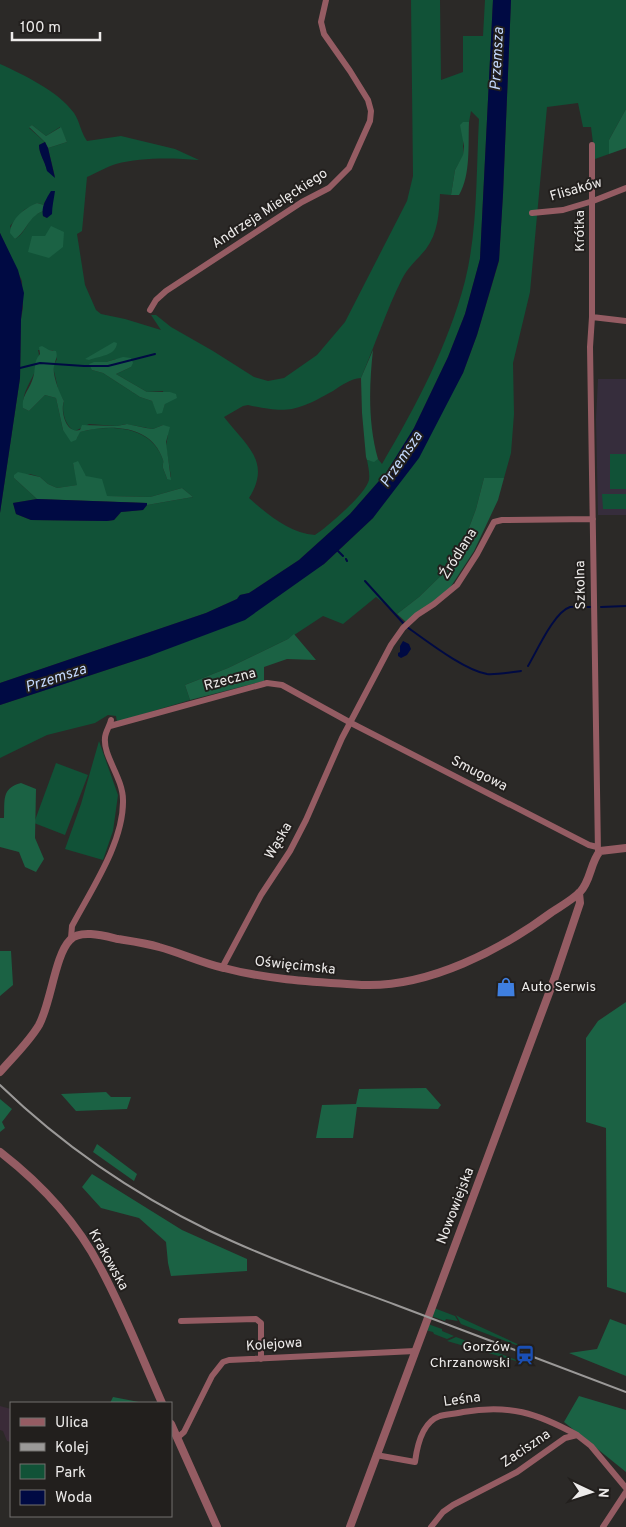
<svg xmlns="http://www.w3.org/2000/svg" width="626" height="1527" font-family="Overpass,sans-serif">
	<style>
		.industrial { fill: #3a2b38 }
		.education { fill: #362d3c }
		.green { fill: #115237; fill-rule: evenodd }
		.forest { fill: #1b6244 }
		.water { fill: #000a43 }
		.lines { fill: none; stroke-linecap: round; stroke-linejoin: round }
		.stream { stroke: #000a43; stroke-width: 2 }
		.minor { stroke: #955c63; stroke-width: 6 }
		.tertiary { stroke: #955c63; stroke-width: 8 }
		.rail { stroke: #9b9998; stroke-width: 2 }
		.labels { text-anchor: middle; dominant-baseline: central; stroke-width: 4; stroke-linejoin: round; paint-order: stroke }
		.street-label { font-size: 14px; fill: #edebea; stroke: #221f1d }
		.poi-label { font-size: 14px; fill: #edebea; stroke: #221f1d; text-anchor: start }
		.water-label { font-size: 15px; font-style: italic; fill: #c3d8fd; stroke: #221f1d }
	</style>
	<rect width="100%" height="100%" fill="#2b2927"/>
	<path class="industrial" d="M0,1406l11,3v33l-4,-1 -4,-10 -3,-1z"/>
	<path class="education" d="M598,379h28v136h-28l-2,-96z"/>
	<path class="green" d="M411,0h29l1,80 22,-8v-36h20l2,-36h8l-13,259 -15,55 -17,43 -34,71 -28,45 -36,41 -51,46 -50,33 -9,2 -3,4 -31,14 -206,70v-170l20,-135 1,-59 2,-11 -1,-27 -22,-48v-169c24,11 58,27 74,49 6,9 7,20 13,28l34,-5 54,13 24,11c-25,-2 -58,-3 -83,4 -10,3 -20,9 -29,13l-5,54 -5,3 8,51 11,25 5,4 24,5 36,11 -10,-15h5l15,12 42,24 41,26 14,4 16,-3 33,-23 28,-33 62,-121 6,-25zM471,111l8,8c-3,53 -1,110 -14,162 -17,65 -49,125 -83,183l-4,-5 -8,2 -3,-1c1,6 3,13 2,20 -3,14 -42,47 -54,55 -26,-2 -48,-21 -66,-37 23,-37 -3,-52 -25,-81l19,-11 5,-1c40,9 49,6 85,-14 9,-6 17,-12 28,-13 14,-33 25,-67 41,-99 6,-12 16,-20 24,-30 12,-16 13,-35 14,-55l11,1 4,-25 8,-14v-34h6zM32,125l14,11 14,-9 7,15 -19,6 7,29 -8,-7c-2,-9 -8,-16 -8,-25l6,-3 -16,-14zM45,201l2,17 -4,-2v-5c-17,6 -15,21 -28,28l-5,-13 14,-16 13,-7 7,2zM38,350h15l4,9 -4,8 6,26 5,8c-3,9 1,26 11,30l14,-7 28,2 9,-2 27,5 10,-4 5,9 -2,12 5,31 -4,2c-1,-4 -3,-8 -4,-11 -1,-5 1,-4 0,-8 -11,-35 -54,-36 -84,-28l-2,6 -14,-8 -7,-32 -11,-3 -16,16 -6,-3c1,-3 0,-8 1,-12 3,-13 19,-31 14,-46zM116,359l15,8 -15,7 31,18 16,-1 2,13 -2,5 -8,-2 -3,-6 -12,-4 -37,-24 -11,-3 6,-8h8zM73,463l33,33 44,1 32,-9 11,9 -46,8 -4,5 -22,2 -7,8 -7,1 -76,-1 -15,-6 -3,-11 24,-4 -23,-21 16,-4 10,3 8,7 9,4 21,-3z
		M511,0h115v109l-17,31v14l-14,5 -4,-32h-8l-5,-24 -31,4 -17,185 -17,71 1,51 -3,39 -7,25h-20l-8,31 -19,51 -38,37 -22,17 -21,-17 -33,27 -20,-8 -35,23 -60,29 -43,17 5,15 -73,22 -1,-6 -8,-1 -13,8 -48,12 -47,23v-53l149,-49 175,-92 49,-46 90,-145 14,-38 22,-74 4,-67z
		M610,454h16v35h-16z
		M602,494h24v15h-23z
		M99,741l19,54 -5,36 -10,29 -38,-11 16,-45z
		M56,763l32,12 -23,60 -31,-12z
		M434,1308l21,8 3,5 -12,-2 -1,2 -14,-5z
		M456,1315l5,3 76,35 -76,-29z
		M428,1324l14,5v2l12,5 -7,3 -13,-5 -1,-2 -8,-2z
		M456,1337l74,28 -83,-24z"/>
	<path class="forest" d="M626,109v39l-17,6v-14z
		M463,122h6c-1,22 2,53 -10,73h-8l4,-25 8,-15 1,-9 -4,-21z
		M32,125l14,11 15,-9 6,15 -19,6 -3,-6 -16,-15z
		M37,203l7,2 -1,6c-15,6 -16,20 -28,28l-5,-6c1,-15 15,-25 27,-30z
		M51,226l13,6 -1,15 -14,11 -21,-6 4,-16h13z
		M114,342l3,1c-1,13 -18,13 -28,17l-4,-1z
		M42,346l7,4 7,1c2,7 -1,9 -2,15 -2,9 6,28 10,35 -4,10 2,33 16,29l2,-5 35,1 10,-2 19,4 7,1 10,-4 7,2 -4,15 5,38 -4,-1c-1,-4 -3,-8 -4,-11 -1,-4 1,-5 0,-8 -11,-36 -54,-36 -83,-28l-4,8 -5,2 -8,-12 -7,-32 -11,-3 -16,16 -6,-3c-2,-12 7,-19 10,-30 3,-9 0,-16 7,-24l-1,-7z
		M373,350c-4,36 -5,74 5,109l-4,3 -7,-2 -1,-3 -4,-44 -1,-35z
		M123,357l8,1 2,5 -2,4 -15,7 31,18h23l6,2 1,4 -12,6 -3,9 -5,1 -5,-13 -12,-4 -37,-24 -11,-3 -3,-6 5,-2h12z
		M78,461l8,15 16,3 5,17 43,1 32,-9 11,9 -46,8v-2l-110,-4 -23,-21v-3l4,-3 22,5 8,7 9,4 20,-3 -4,-22z
		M484,478h20l-6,22 -24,51 -28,43 -40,28 -9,-8 22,-17 38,-37 19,-51z
		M294,634l22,26 -29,-1 -23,8v14l-74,19 -5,-15 43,-17 60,-29z
		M21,783l15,6 -1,49 9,21 -8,13 -11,-5 -6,-15 -19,-5v-29h4c1,-17 -3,-30 17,-35z
		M0,951h11l2,34 -13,11z
		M626,1002v291l-19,-6 -1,-159 -20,-6v-84l12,-17z
		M426,1088l15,17 -3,4 -81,-2 -4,31h-37l6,-33 34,-1 3,-15z
		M106,1092l5,5h20l-4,12 -51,2 -15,-17z
		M0,1099l12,10 -10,13 3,6 -5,4z
		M97,1144l40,30 -3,7 -41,-29z
		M92,1174l90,56 65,29v12l-76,5 -3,-13 -2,-21 -27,-24 -38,-10 -19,-21z
		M610,1319l16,6v51l-57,-23 28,-4z
		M579,1396l47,14v62l-62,-50z
		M113,1397l31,6h-34z"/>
	<path class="water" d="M493,0h18l-8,194 -4,66 -22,75 -14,38 -44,85 -46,60 -49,46 -79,56 -96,36 -149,49v-22l206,-70 31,-14 3,-4 9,-2 50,-33 51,-46 36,-41 28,-45 34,-71 17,-43 15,-55z
		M45,142l3,6 7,30 -8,-7c-2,-10 -8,-17 -8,-26z
		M51,191h4c-1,8 -3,15 -3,23l-5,4 -4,-2c-2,-9 3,-17 8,-25z
		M0,233l18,37 6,23 -3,26 -1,59 -20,135z
		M37,499l110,4v2l-4,5 -22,2 -7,8 -7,1 -76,-1 -15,-6 -3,-11z
		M403,641l6,3 2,5 -4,6 -6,3 -3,-2v-3l2,-1v-6z"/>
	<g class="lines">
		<path class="stream" d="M20,368l20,-5 44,3h24l47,-12
			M337,550l6,6
			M346,559l1,2
			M365,581l39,43
			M601,607l25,-1
			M407,627c20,14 57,43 80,47 7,1 27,-2 34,-3
			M528,666c9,-15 26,-54 42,-59 6,-1 14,0 20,0"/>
		<path class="minor" d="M592,145v172l-2,30 8,506
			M532,213l31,-3 30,-9 33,-13
			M150,310l6,-10 10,-9 136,-89 27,-14 20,-20 21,-47 1,-10 -3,-11 -18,-29 -26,-37 -3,-12 5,-22
			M592,317l34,4
			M110,726l157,-43 15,2 69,38 238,122 8,2
			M71,938l1,-12c19,-36 52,-84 51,-126 0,-22 -20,-44 -18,-62 0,-6 5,-12 6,-18
			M222,968l39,-73 29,-44 16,-31 36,-82 49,-93 12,-17 14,-13 17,-11 23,-19 20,-31 17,-32 8,-2 91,-1
			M181,1321l75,-2 5,4v36
			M177,1438l7,-6 28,-56 11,-14 6,-2 186,-9
			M376,1455l39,7c2,-16 7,-40 25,-46 7,-2 15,-2 23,-4 46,-8 74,1 114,23
			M431,1527l12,-15 10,-7 64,-33 48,-34 12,-3 14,11 35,42
			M603,1527l23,-35"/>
		<path class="tertiary" d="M0,1072c13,-15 29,-30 39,-47 12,-22 16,-70 31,-85 10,-11 35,-4 48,-1 13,2 28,4 41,8 22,6 43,16 65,21 45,12 93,14 140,17 65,2 137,-35 188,-73 9,-6 20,-12 28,-20 11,-11 10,-29 20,-41l26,-3
			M0,1152c40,31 76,69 100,115 24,44 42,91 62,136
			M171,1424l46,103
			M350,1527l205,-550 25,-74 -1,-10"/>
		<path class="rail" d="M0,1085c61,59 134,109 210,146 61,29 124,51 186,74 77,29 153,58 230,87"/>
	</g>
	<defs>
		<symbol id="shop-bare" viewBox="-9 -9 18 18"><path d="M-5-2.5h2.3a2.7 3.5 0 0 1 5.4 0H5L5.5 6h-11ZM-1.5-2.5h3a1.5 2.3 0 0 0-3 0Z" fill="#3f7fe0" stroke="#221f1d" stroke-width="2.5" paint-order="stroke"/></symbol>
		<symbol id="station-bare" viewBox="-9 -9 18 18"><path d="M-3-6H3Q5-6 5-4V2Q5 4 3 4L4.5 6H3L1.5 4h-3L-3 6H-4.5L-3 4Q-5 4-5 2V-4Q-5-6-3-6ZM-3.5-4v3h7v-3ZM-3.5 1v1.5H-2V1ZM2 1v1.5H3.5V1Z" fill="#1a4fb4" stroke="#221f1d" stroke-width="2.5" paint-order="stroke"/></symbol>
	</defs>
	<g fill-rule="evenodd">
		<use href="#shop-bare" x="492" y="973" width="28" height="28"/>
		<use href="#station-bare" x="511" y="1341" width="28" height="28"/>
	</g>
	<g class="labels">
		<g class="street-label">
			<text transform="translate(576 190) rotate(-16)">Flisaków</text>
			<text transform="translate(270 209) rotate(-33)">Andrzeja Mielęckiego</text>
			<text transform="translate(580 231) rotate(-90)">Krótka</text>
			<text transform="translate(459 554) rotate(-58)">Źródlana</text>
			<text transform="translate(581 585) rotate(-91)">Szkolna</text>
			<text transform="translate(230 680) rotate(-15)">Rzeczna</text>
			<text transform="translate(479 774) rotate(27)">Smugowa</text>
			<text transform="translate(279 841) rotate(-60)">Wąska</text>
			<text transform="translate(295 966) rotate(6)">Oświęcimska</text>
			<text transform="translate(456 1206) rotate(-69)">Nowowiejska</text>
			<text transform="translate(108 1260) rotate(61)">Krakowska</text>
			<text transform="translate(274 1345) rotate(-4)">Kolejowa</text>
			<text transform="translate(462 1400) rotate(-8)">Leśna</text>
			<text transform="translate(526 1449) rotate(-34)">Zaciszna</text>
		</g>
		<g class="poi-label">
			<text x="521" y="987">Auto Serwis</text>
			<text x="510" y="1347" text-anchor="end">Gorzów<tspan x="510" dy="16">Chrzanowski</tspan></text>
		</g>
		<g class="water-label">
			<text transform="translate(498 59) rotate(-87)">Przemsza</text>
			<text transform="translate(402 460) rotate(-56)">Przemsza</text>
			<text transform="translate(56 679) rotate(-18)">Przemsza</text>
		</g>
	</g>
	<rect x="10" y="1402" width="162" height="115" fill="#221f1d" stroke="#73716f"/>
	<rect x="20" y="1418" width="25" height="8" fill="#955c63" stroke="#73716f"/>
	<text x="55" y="1427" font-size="15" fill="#edebea">Ulica</text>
	<rect x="20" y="1443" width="25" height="8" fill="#9b9998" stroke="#73716f"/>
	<text x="55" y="1452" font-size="15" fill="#edebea">Kolej</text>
	<rect x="20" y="1464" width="25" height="15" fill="#115237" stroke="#73716f"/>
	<text x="55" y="1477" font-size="15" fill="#edebea">Park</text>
	<rect x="20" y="1490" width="25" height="15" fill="#000a43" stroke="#73716f"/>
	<text x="55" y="1502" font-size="15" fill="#edebea">Woda</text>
	<g transform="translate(591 1492) rotate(94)" stroke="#221f1d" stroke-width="4" paint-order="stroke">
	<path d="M0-4L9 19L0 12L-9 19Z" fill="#edebea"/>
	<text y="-8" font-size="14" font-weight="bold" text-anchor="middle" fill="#edebea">N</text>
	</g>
	<path d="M12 32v8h88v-8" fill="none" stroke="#edebea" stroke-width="2.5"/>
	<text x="20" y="32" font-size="15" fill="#edebea" stroke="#221f1d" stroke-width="4" paint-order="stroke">100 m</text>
</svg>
